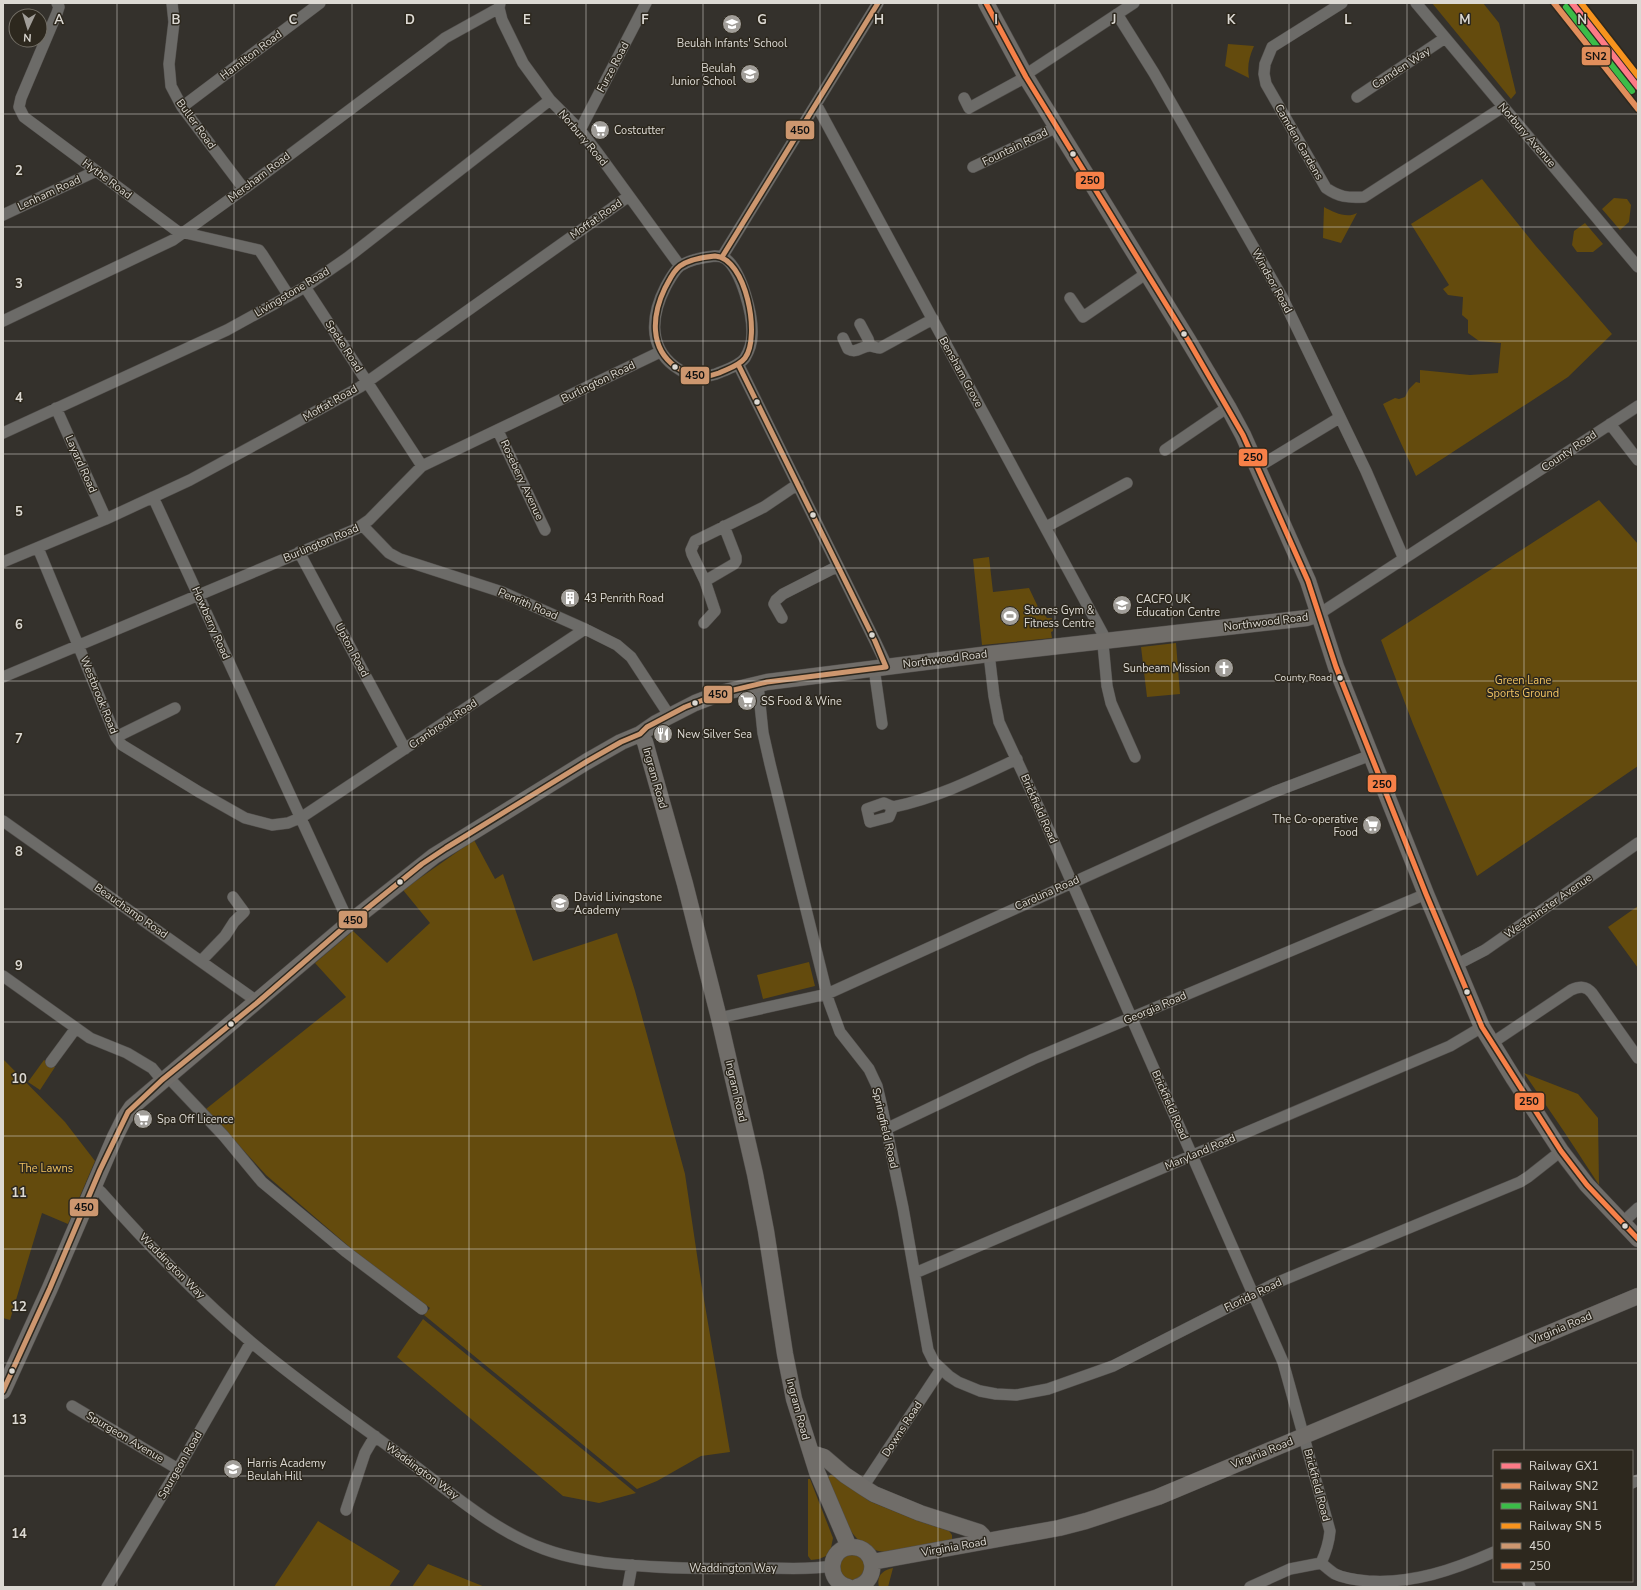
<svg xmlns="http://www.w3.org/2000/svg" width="1641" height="1590" font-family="'Nunito Sans',sans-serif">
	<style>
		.green { fill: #644b0d }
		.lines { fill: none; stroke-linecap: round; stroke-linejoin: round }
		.street-casing { stroke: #514e4b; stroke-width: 12 }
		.secondary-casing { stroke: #514e4b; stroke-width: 17 }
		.street { stroke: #6c6b68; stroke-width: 11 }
		.secondary { stroke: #706d69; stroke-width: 16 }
		.bus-1-casing { stroke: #2d281e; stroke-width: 8 }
		.bus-2-casing { stroke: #2d281e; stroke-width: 8 }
		.bus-1 { stroke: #cd976f; stroke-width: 5 }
		.bus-2 { stroke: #f78048; stroke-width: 5 }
		.rail-1-casing { stroke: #2d281e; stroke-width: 9 }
		.rail-2-casing { stroke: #2d281e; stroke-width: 9 }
		.rail-3-casing { stroke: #2d281e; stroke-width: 9 }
		.rail-4-casing { stroke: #2d281e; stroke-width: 9 }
		.rail-1 { stroke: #fd7a86; stroke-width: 6 }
		.rail-2 { stroke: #e18e5b; stroke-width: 6 }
		.rail-3 { stroke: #3bbc48; stroke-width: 6 }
		.rail-4 { stroke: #f7931d; stroke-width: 6 }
		.grid { fill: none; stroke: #dcd9d3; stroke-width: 1; stroke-opacity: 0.55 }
		.bus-dot { fill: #dcd9d3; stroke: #2d281e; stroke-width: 1.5 }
		.labels { text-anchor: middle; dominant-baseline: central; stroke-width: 3; stroke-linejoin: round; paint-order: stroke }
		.bus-label { font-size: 10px; fill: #dcd9d3; stroke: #2d281e; text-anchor: end }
		.poi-label { font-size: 11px; fill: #dcd9d3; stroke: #2d281e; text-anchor: start }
		.street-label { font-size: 11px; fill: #dcd9d3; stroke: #2d281e }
		.park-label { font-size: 11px; fill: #f0c261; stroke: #2d281e }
		.grid-label { font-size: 13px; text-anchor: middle; font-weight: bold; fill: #dcd9d3; stroke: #2d281e; stroke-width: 3; stroke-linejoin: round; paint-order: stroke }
		.line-badge { stroke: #2d281e; stroke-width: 1.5 }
		.pale-badge-label { font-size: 11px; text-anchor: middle; font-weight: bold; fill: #111 }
	</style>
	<rect width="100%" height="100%" fill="#34312c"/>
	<path class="green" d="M1432,3h51l16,20 17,70 -5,6z
		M1228,44l26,2c-5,11 -7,20 -5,32l-24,-12z
		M1482,179l53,66 77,89 -44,43 -152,99 -33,-72 12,-6 4,1 6,-2 4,-8 7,-7 4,1v-13l50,5 28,-2 3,-30 -22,-2 -11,-8v-13l-6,-5 1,-18 -15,-2 -5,-6 6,-4 -38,-61z
		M1614,198l13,1 4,6 -2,17 -9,8 -18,-21z
		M1324,207c9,5 23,12 33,6l-16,30 -18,-5z
		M1585,223l18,21 -10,8h-16l-5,-7 2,-14z
		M1599,500l39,44v222l-161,110 -64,-152 -32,-84z
		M989,557l4,35 36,-4 9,19 9,11h5l1,13 -2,1 1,6 -70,7 -9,-86z
		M1176,643l4,51 -33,3 -6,-50z
		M474,840l21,39 8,-5 30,87 84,-28 18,58 50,183 16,108 29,170 -29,4 -44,25 -20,8 -213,-174 6,-7 -77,-58 -87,-75 -60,-66 140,-112 -31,-34 38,-32 34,32 43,-40 -27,-33z
		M1638,906v62l-30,-41z
		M809,962l6,24 -52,13 -6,-24z
		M3,1059l62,63 30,39 -27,63 -26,-11 -32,107 -7,-2z
		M44,1060l11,7 -15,23 -12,-8z
		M1524,1073l54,21 20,24 1,67 -34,-52z
		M423,1319l213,174 -37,10 -36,-7 -166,-139z
		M830,1475h4l35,26 49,20 31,10 3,4v6l-68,11c-36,-5 -45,-44 -57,-73z
		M808,1479h2l23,59 -2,10 -5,8 -7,3 -8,1 -3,-4z
		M318,1521l82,50 -11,16h-115z
		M859,1553l8,15 -10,13h-12l-5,-4 1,-21z
		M428,1564l57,23h-73z
		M893,1568l-5,19h-9c-3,-11 4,-17 14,-19z"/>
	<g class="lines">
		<defs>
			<path id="street" d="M57,3l2,4 -2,6 -36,85 -2,9 5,10 153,114 82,19 3,4 27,42
				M172,3l2,19 -5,42 2,22 11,21 62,82
				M500,3l-1,5 3,12 21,43 27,37 30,30 17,22 83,114
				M1342,3l-70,44 -7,17 -1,10 2,10 60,104c13,9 21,10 38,9l139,-90
				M1416,3l222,264
				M1117,14l37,59 128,224 84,174 38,88
				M1025,75l109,-72
				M1357,97l88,-59
				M964,98l5,10 57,-31
				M816,104l288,532 -1,8 4,42 4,17 24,54
				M182,107l138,-104
				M580,130l66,-127
				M973,167l84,-40
				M3,215l93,-44
				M715,256c4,0 8,1 11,3 16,13 27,56 26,76 0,8 -3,16 -7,23 -6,8 -20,12 -29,16 -15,5 -29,2 -42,-8 -27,-21 -22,-53 -8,-80 4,-7 8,-15 14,-20 9,-6 25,-9 35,-10z
				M722,257l156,-254
				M305,287l117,179
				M1070,298l13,19 64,-44
				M3,321l170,-81 71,-51 191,-143 10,-8 54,-30
				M860,324l8,15 2,7
				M843,338l5,11c9,5 13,-3 22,-3 3,0 6,2 10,2l53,-29
				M738,364l137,277 10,21 1,5
				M56,408l50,111
				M1610,424l28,36
				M498,431l47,99
				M3,433l224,-103 78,-43 42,-29 203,-158
				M1165,450l63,-43
				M1258,467l81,-49
				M153,497l196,426
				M362,525l27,28 11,6 102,33 83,37 32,16 14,12 38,58
				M1046,527l81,-44
				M38,548l78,189 6,8 77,47 46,26 27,7 16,-2 14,-6 283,-188
				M299,552l106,197
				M3,562l103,-43 84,-39 94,-51 76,-42 269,-191
				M705,581l29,-17 2,-3v-4l-12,-31
				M1319,614l319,-208
				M782,618l-8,-14 2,-4 7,-6 55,-28
				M704,623l11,-12 -10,-30 -13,-27 -1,-4 4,-9 69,-34 34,-23
				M989,654l5,42 5,26 40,86 244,554 47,169c-1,12 -4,21 -9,32
				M874,668l8,56
				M3,677l353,-148 13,-9 53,-54 238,-114
				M758,685l5,48 7,31 59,238 11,30 29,37 8,17 4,17 22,105 25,142 6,12 15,14 9,6 22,9 16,3 20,1 32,-6 65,-23 163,-83 244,-101 8,-5 33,-26
				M116,737l59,-29
				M893,807l-4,10 -19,5 -3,-13 17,-6 9,4c44,-9 84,-29 124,-48
				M3,821l255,181
				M201,961l24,-25 9,-14 10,-10 -11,-15
				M1456,965l29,-15 153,-107
				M3,976l87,62 37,15 25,15 10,12
				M719,1018l108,-24 386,-175 61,-27 97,-37
				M1492,1043l79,-53c9,-4 15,-4 21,3l46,65
				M51,1062l25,-34
				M167,1076l56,59 39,47 83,69 77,58
				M886,1129l147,-70 393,-165
				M94,1186l7,6c47,53 96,104 150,150 51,43 106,81 159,120 41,31 86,70 134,87 27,10 56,14 85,16 44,4 89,4 134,3 22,0 47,2 69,-2
				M1622,1223l16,-15
				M915,1273l535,-227 32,-19
				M72,1406l106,63
				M1632,1483l6,-3
				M863,1487l78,-118
				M346,1510l19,-57 10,-17
				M1321,1563c4,3 9,8 14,11 10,5 22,6 33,7 45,3 85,-11 126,-29
				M1527,1581l3,6
				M107,1587l71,-118 73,-127
				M628,1587l4,-22
				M1250,1587l40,-18 31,-6"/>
			<path id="secondary" d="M986,3l40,74 162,263 40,67 15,28 65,146 28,86 90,227 56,133 32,52 47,72 26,34 51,54
				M640,734l5,8 40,142 34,134 36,156 11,57 19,123 9,45 23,73 32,75
				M3,1391l47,-103 65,-151 9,-18 8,-12 217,-184 85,-67 152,-94 35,-20 19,-8 16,-11 39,-20 26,-10 46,-11 222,-28 318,-36 12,-4
				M811,1453l13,4 21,18 18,12 11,7 46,19 59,19 4,4 1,5
				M872,1562l187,-34 27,-7 72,-24 480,-201
				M848,1587c-23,-6 -20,-40 4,-40 24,0 28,33 5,40"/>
		</defs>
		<use href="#street" class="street-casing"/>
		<use href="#secondary" class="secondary-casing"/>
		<use href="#street" class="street"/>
		<use href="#secondary" class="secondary"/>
		<defs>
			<path id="bus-1" d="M715,256c31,2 46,80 30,102 -6,8 -18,11 -26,15 -15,6 -30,3 -43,-6 -27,-19 -24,-52 -11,-79 4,-7 8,-17 15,-22 10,-7 24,-9 35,-10z
				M722,257l156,-254
				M738,364l137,277 11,26
				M3,1391l47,-103 50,-118 28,-58 34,-32 96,-78 91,-79 73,-59 24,-16 140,-86 35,-20 19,-8 7,-7 38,-20 36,-14 46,-11 119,-15"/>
			<path id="bus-2" d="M986,3l40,74 162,263 55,95 65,146 28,86 90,227 56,133 79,124 26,34 51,54"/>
		</defs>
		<use href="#bus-1" class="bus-1-casing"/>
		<use href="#bus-2" class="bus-2-casing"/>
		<use href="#bus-1" class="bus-1"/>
		<use href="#bus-2" class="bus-2"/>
		<defs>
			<path id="rail-1" d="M1572,3l66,84"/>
			<path id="rail-2" d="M1554,3l84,106"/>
			<path id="rail-3" d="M1566,7l66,84"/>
			<path id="rail-4" d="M1581,3l57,73"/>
		</defs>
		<use href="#rail-1" class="rail-1-casing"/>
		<use href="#rail-2" class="rail-2-casing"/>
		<use href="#rail-3" class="rail-3-casing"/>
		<use href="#rail-4" class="rail-4-casing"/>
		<use href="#rail-1" class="rail-1"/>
		<use href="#rail-2" class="rail-2"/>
		<use href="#rail-3" class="rail-3"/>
		<use href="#rail-4" class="rail-4"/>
	</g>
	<path class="grid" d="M117,3v1584M234,3v1584M352,3v1584M469,3v1584M586,3v1584M703,3v1584M820,3v1584M938,3v1584M1055,3v1584M1172,3v1584M1289,3v1584M1407,3v1584M1524,3v1448M3,114h1635M3,227h1635M3,341h1635M3,454h1635M3,568h1635M3,681h1635M3,795h1635M3,909h1635M3,1022h1635M3,1136h1635M3,1249h1635M3,1363h1635M3,1476h1491M1632,1476h6M1524,1581v6"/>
	<defs>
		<symbol id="school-disc" viewBox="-11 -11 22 22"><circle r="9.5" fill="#a19e99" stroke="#2d281e"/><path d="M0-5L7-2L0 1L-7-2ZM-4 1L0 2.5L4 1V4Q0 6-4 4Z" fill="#fff"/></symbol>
		<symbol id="supermarket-disc" viewBox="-11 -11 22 22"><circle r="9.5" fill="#a19e99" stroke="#2d281e"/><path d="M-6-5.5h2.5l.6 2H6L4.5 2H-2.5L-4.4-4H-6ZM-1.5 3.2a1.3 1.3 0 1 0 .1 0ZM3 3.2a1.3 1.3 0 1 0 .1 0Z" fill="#fff"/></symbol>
		<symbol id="building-disc" viewBox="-11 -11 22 22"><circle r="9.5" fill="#a19e99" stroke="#2d281e"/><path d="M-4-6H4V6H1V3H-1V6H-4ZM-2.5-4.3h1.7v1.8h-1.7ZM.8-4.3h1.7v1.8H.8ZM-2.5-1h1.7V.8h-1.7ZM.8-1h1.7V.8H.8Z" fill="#fff"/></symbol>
		<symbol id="stadium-disc" viewBox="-11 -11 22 22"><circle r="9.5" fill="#a19e99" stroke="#2d281e"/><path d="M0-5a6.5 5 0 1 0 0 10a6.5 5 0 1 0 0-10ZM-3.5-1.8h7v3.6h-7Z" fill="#fff"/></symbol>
		<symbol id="church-disc" viewBox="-11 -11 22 22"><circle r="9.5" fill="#a19e99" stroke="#2d281e"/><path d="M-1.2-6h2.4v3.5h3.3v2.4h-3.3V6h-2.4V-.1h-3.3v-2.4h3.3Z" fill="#fff"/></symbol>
		<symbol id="restaurant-disc" viewBox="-11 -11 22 22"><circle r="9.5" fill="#a19e99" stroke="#2d281e"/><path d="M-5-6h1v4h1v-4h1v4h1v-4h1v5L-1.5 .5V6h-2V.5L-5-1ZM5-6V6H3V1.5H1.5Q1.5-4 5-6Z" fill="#fff"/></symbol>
	</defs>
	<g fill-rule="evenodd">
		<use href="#school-disc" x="721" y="13" width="22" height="22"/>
		<use href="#school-disc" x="739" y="63" width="22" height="22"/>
		<use href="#supermarket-disc" x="589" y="119" width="22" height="22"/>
		<use href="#building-disc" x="559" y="587" width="22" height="22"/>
		<use href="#school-disc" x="1111" y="594" width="22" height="22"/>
		<use href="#stadium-disc" x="999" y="605" width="22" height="22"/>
		<use href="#church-disc" x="1213" y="657" width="22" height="22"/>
		<use href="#supermarket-disc" x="736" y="690" width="22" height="22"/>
		<use href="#restaurant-disc" x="652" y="723" width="22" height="22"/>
		<use href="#supermarket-disc" x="1361" y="814" width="22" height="22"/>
		<use href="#school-disc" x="549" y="892" width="22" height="22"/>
		<use href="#supermarket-disc" x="132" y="1108" width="22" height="22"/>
		<use href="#school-disc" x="222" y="1458" width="22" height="22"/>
	</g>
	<g class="bus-dot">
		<circle cx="1073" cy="154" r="3.5"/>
		<circle cx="1184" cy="334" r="3.5"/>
		<circle cx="675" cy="367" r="3.5"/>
		<circle cx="757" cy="402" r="3.5"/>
		<circle cx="813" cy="515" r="3.5"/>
		<circle cx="872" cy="635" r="3.5"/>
		<circle cx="1340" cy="678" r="3.5"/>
		<circle cx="695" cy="703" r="3.5"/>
		<circle cx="400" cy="882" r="3.5"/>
		<circle cx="1467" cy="992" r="3.5"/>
		<circle cx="231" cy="1024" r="3.5"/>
		<circle cx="1625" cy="1226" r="3.5"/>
		<circle cx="12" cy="1371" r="3.5"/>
	</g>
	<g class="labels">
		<g class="bus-label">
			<text x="1332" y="678">County Road</text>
		</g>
		<g class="poi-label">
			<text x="732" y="43" text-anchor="middle">Beulah Infants' School</text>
			<text x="736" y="68" text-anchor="end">Beulah<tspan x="736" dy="13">Junior School</tspan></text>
			<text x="614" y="130">Costcutter</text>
			<text x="584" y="598">43 Penrith Road</text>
			<text x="1136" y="599">CACFO UK<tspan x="1136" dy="13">Education Centre</tspan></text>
			<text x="1024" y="610">Stones Gym &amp;<tspan x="1024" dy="13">Fitness Centre</tspan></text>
			<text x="1210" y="668" text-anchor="end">Sunbeam Mission</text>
			<text x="761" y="701">SS Food &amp; Wine</text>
			<text x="677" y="734">New Silver Sea</text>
			<text x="1358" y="819" text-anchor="end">The Co-operative<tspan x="1358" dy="13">Food</tspan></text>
			<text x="574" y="897">David Livingstone<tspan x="574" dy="13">Academy</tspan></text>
			<text x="157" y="1119">Spa Off Licence</text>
			<text x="247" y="1463">Harris Academy<tspan x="247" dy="13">Beulah Hill</tspan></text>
		</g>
		<g class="street-label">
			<text transform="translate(251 55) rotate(-37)">Hamilton Road</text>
			<text transform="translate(613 67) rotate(-62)">Furze Road</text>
			<text transform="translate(1401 68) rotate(-33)">Camden Way</text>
			<text transform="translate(196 124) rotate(54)">Buller Road</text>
			<text transform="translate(1527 135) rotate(49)">Norbury Avenue</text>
			<text transform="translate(583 138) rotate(50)">Norbury Road</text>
			<text transform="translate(1299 142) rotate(60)">Camden Gardens</text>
			<text transform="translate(1015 147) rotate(-26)">Fountain Road</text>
			<text transform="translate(259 177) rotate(-37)">Mersham Road</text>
			<text transform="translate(107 179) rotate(37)">Hythe Road</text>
			<text transform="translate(49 193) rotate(-25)">Lenham Road</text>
			<text transform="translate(596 219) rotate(-35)">Moffat Road</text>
			<text transform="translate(1272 281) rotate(61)">Windsor Road</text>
			<text transform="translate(292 292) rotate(-31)">Livingstone Road</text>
			<text transform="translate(344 346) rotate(57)">Speke Road</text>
			<text transform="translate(961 372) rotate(61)">Bensham Grove</text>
			<text transform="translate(598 382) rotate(-26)">Burlington Road</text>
			<text transform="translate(330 403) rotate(-30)">Moffat Road</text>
			<text transform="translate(1569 451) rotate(-34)">County Road</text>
			<text transform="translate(81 464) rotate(66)">Layard Road</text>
			<text transform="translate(522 480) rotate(65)">Rosebery Avenue</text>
			<text transform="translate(321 543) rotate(-23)">Burlington Road</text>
			<text transform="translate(528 604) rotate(23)">Penrith Road</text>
			<text transform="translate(1266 622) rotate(-7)">Northwood Road</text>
			<text transform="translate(211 623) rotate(66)">Howberry Road</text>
			<text transform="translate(352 650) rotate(62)">Upton Road</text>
			<text transform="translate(945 659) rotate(-7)">Northwood Road</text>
			<text transform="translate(99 695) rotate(68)">Westbrook Road</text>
			<text transform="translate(443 724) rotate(-34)">Cranbrook Road</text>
			<text transform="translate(655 778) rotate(74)">Ingram Road</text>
			<text transform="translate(1039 809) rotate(66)">Brickfield Road</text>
			<text transform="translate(1047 893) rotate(-24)">Carolina Road</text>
			<text transform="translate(1548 906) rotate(-35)">Westminster Avenue</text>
			<text transform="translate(131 911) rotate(35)">Beauchamp Road</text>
			<text transform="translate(1155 1008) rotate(-23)">Georgia Road</text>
			<text transform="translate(736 1091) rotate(77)">Ingram Road</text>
			<text transform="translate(1170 1105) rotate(66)">Brickfield Road</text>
			<text transform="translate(885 1128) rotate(77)">Springfield Road</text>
			<text transform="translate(1200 1152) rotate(-23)">Maryland Road</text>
			<text transform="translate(172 1266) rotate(45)">Waddington Way</text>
			<text transform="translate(1253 1295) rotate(-26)">Florida Road</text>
			<text transform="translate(1561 1328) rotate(-23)">Virginia Road</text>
			<text transform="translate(798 1409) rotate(75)">Ingram Road</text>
			<text transform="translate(902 1429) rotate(-57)">Downs Road</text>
			<text transform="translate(125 1437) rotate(31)">Spurgeon Avenue</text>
			<text transform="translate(1262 1453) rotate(-22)">Virginia Road</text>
			<text transform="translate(180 1465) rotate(-60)">Spurgeon Road</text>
			<text transform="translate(422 1471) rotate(36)">Waddington Way</text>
			<text transform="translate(1317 1485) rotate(75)">Brickfield Road</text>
			<text transform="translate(954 1547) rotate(-10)">Virginia Road</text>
			<text x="733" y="1568">Waddington Way</text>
		</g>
		<g class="park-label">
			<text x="1523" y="680">Green Lane<tspan x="1523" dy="13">Sports Ground</tspan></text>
			<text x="46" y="1168">The Lawns</text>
		</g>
	</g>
	<g class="grid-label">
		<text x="59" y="24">A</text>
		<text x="176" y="24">B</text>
		<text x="293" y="24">C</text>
		<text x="410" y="24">D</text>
		<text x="527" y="24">E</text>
		<text x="645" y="24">F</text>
		<text x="762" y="24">G</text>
		<text x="879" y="24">H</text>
		<text x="996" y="24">I</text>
		<text x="1114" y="24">J</text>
		<text x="1231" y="24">K</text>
		<text x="1348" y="24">L</text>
		<text x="1465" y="24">M</text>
		<text x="1582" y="24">N</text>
		<text x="19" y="175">2</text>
		<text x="19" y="288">3</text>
		<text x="19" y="402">4</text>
		<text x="19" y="516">5</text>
		<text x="19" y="629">6</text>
		<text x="19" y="743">7</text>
		<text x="19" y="856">8</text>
		<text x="19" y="970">9</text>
		<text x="19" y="1083">10</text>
		<text x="19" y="1197">11</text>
		<text x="19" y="1311">12</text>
		<text x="19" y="1424">13</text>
		<text x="19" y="1538">14</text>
	</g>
	<g class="line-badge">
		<rect x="1581" y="46" width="30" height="20" rx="4" fill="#e18e5b"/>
		<rect x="785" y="120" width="30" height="20" rx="4" fill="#cd976f"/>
		<rect x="1075" y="171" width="30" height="19" rx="4" fill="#f78048"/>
		<rect x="680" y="366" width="30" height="19" rx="4" fill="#cd976f"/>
		<rect x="1238" y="448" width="30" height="19" rx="4" fill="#f78048"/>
		<rect x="703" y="685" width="30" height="19" rx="4" fill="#cd976f"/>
		<rect x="1367" y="774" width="30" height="19" rx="4" fill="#f78048"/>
		<rect x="338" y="910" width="30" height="19" rx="4" fill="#cd976f"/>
		<rect x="1514" y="1092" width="31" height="19" rx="4" fill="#f78048"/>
		<rect x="69" y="1198" width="30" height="19" rx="4" fill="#cd976f"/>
	</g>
	<g class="pale-badge-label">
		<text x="1596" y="60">SN2</text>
		<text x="800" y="134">450</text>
		<text x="1090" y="184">250</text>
		<text x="695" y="379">450</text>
		<text x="1253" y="461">250</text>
		<text x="718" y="698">450</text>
		<text x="1382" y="788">250</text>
		<text x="353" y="924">450</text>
		<text x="1529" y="1105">250</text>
		<text x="84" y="1211">450</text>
	</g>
	<rect width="1641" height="1590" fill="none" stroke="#dcd9d3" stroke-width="8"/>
	<rect x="1493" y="1450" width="140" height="132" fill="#2d281e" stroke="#736f66"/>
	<rect x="1501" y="1463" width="20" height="6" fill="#fd7a86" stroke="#736f66"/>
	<text x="1529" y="1470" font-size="12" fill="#dcd9d3">Railway GX1</text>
	<rect x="1501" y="1483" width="20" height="6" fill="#e18e5b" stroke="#736f66"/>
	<text x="1529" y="1490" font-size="12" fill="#dcd9d3">Railway SN2</text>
	<rect x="1501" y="1503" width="20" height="6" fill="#3bbc48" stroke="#736f66"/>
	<text x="1529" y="1510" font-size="12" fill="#dcd9d3">Railway SN1</text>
	<rect x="1501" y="1523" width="20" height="6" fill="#f7931d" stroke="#736f66"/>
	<text x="1529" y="1530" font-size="12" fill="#dcd9d3">Railway SN 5</text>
	<rect x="1501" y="1543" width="20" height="6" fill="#cd976f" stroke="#736f66"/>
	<text x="1529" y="1550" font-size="12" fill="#dcd9d3">450</text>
	<rect x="1501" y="1563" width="20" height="6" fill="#f78048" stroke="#736f66"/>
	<text x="1529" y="1570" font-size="12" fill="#dcd9d3">250</text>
	<g transform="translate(28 28) rotate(184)"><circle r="19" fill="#2d281e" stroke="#736f66"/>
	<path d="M0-3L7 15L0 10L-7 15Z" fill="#a19e99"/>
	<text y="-6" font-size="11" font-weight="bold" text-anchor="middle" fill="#dcd9d3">N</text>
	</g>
</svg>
